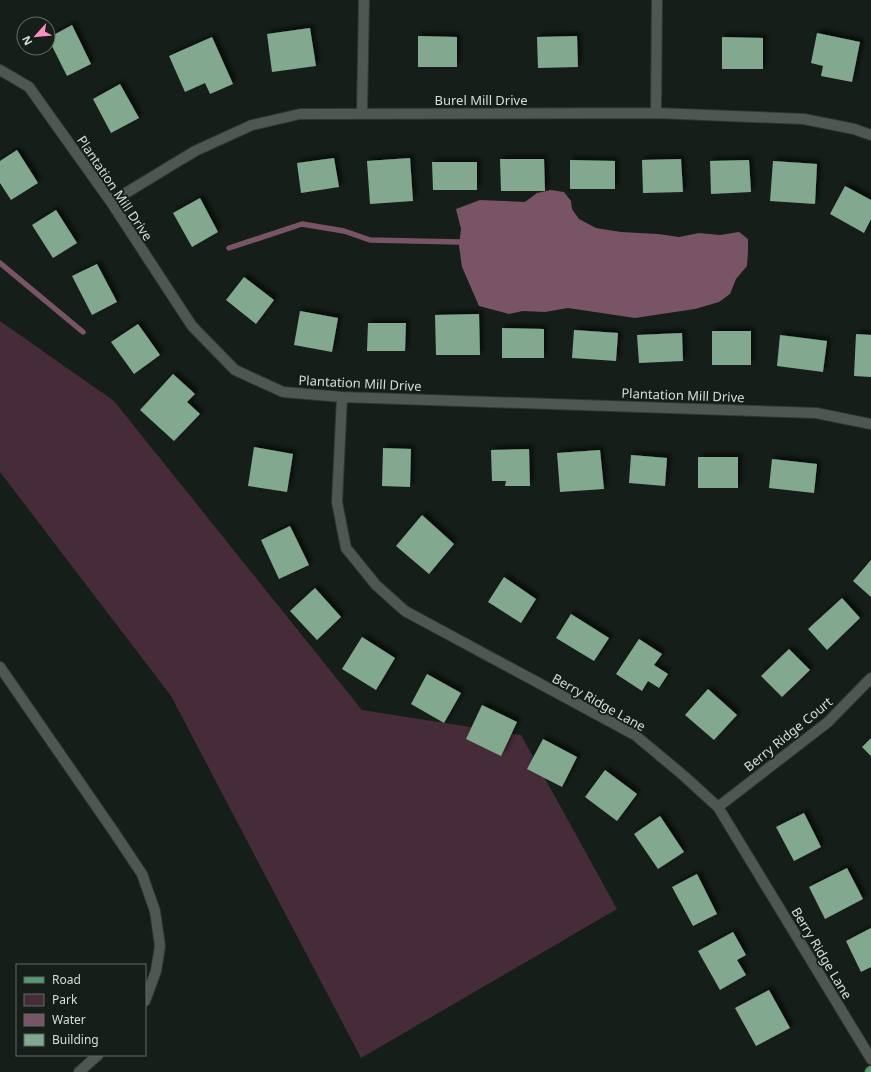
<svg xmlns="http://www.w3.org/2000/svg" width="871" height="1072" viewBox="0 0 871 1072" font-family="'Noto Sans',sans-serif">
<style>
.green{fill:#462b39}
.water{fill:#795366}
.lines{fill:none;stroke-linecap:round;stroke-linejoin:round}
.stream{stroke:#795366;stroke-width:5.5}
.building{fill:#82a990;filter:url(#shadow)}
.minor-casing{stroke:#323733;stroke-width:12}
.major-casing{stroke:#323733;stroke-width:12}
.minor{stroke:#4e5851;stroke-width:10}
.major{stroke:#569a74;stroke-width:10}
.labels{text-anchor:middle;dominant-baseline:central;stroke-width:4;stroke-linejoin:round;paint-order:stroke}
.street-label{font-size:13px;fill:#d8deda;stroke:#151e18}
</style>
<defs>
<filter id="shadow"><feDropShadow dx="3.5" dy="-3.5" stdDeviation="2" flood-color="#0009"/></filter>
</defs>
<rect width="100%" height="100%" fill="#151e18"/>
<path class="green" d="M0,321L114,401L362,710L521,735L617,909L361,1058L171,696L0,472Z"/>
<path class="water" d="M551,190L564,192L571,201L572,209L579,219L596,228L621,232L658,234L679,237L699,233L720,235L739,232L748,239V251L747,266L736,279L730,294L719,302L695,309L635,318L568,308L545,312L523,311L509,314L479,306L462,267L459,246L461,229L456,209L480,200L525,202L537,193Z"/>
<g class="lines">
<path class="stream" d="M229,248L302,224L344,231L370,240L460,242
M0,263L83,332"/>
</g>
<path class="building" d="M72,25L91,64L67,76L48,38Z
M310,28L316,66L272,72L267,34Z
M817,33L860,42L852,82L821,76L823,66L811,63Z
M418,36L457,37V67H418Z
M577,36L578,67L538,68L537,37Z
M212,37L233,84L210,94L205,83L185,92L169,56Z
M722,37L763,38V69H722Z
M120,84L139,118L111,133L93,99Z
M17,150L38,183L11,200L0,183V161Z
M334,158L339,187L301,193L297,163Z
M410,158L413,201L370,204L367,161Z
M500,159H544L545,191H501Z
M681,159L683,192L643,193L642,160Z
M570,160L615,161V189H570Z
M749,160L751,192L711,194L710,161Z
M773,161L817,164L815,204L770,201Z
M432,162H477V190H433Z
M845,186L871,200V219L864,233L830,214Z
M200,198L218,232L192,247L173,213Z
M56,210L77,243L53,258L32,225Z
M97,264L117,302L92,315L72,276Z
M244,277L274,300L256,324L226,300Z
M300,311L338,318L332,352L294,345Z
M479,314L480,355H436L435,315Z
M368,323H406L405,351H367Z
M138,324L160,355L134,374L111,342Z
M502,328L544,329V358H502Z
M574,330L618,333L616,361L572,358Z
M712,331H751V365H712Z
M682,333L683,361L639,363L637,335Z
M856,334L871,335V377L854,376Z
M780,335L827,341L823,372L777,366Z
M173,374L195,394L187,402L200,414L174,441L140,410Z
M254,447L293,454L287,492L248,486Z
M383,448L411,449L410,487L382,486Z
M529,449L530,486H505L506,481H492L491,450Z
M600,450L604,489L560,492L557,453Z
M631,455L667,458L665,486L629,483Z
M698,457H738V488H698Z
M772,459L817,464L814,493L769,488Z
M422,515L454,544L429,574L396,546Z
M290,526L309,565L279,579L261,540Z
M871,560V597L853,581Z
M504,577L536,599L521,623L488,602Z
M315,588L341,617L317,640L290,611Z
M842,598L860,618L827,650L808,629Z
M571,614L609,638L594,661L556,638Z
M362,637L395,658L376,690L342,669Z
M639,639L662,654L654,665L668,674L659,688L648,681L642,691L616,674Z
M789,649L810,670L782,697L761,676Z
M427,674L461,693L444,723L411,704Z
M708,689L737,715L714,740L685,715Z
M482,705L517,722L501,756L466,739Z
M871,738V756L862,747Z
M543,739L577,757L562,787L527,769Z
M605,770L637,794L617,821L585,797Z
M804,813L821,847L794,861L776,827Z
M660,816L684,852L658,869L634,834Z
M847,868L863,899L825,919L809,887Z
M697,874L717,914L693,926L672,887Z
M871,928V967L861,972L846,941Z
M733,932L746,955L737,960L746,975L720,990L698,951Z
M769,990L790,1028L756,1046L735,1008Z"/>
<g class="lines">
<g class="minor-casing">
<path id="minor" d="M0,70L29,87L111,202L192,326L235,370L283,392L342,397L816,413L871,424
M362,113L364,0
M656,113L657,0
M111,202L195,151L252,125L300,114L656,113L804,119L854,129L871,135
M342,397L337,502L346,548L376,585L405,611L635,735L684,776L718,807L871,1059
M0,667L114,832L142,874L155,911L160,946L156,971L145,1001
M718,807L828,722L871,678
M79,1072L98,1055"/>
</g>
<g class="major-casing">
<path id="major" d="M870,1072L871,1071"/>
</g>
<use href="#minor" class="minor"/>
<use href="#major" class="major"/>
</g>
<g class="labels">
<g class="street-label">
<text x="481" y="100">Burel Mill Drive</text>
<text transform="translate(115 188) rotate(56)">Plantation Mill Drive</text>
<text transform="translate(360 383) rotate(3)">Plantation Mill Drive</text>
<text transform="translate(683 395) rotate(2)">Plantation Mill Drive</text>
<text transform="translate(599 702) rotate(29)">Berry Ridge Lane</text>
<text transform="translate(788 734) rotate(-39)">Berry Ridge Court</text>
<text transform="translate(822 953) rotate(59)">Berry Ridge Lane</text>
</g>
</g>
<rect x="16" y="964" width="130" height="92" fill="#151e18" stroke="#636b66"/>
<rect x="24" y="977" width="20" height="6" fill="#569a74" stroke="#636b66"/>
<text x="52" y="984" font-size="12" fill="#d8deda">Road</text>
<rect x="24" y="994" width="20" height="12" fill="#462b39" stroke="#636b66"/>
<text x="52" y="1004" font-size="12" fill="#d8deda">Park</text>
<rect x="24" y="1014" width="20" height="12" fill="#795366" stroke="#636b66"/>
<text x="52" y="1024" font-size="12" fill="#d8deda">Water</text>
<rect x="24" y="1034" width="20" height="12" fill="#82a990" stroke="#636b66"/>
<text x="52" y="1044" font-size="12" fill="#d8deda">Building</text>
<g transform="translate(36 36) rotate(243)"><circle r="19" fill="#151e18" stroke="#636b66"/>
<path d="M0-3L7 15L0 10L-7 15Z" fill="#fa8fc7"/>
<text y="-6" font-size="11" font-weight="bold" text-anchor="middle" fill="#d8deda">N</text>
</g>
</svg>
